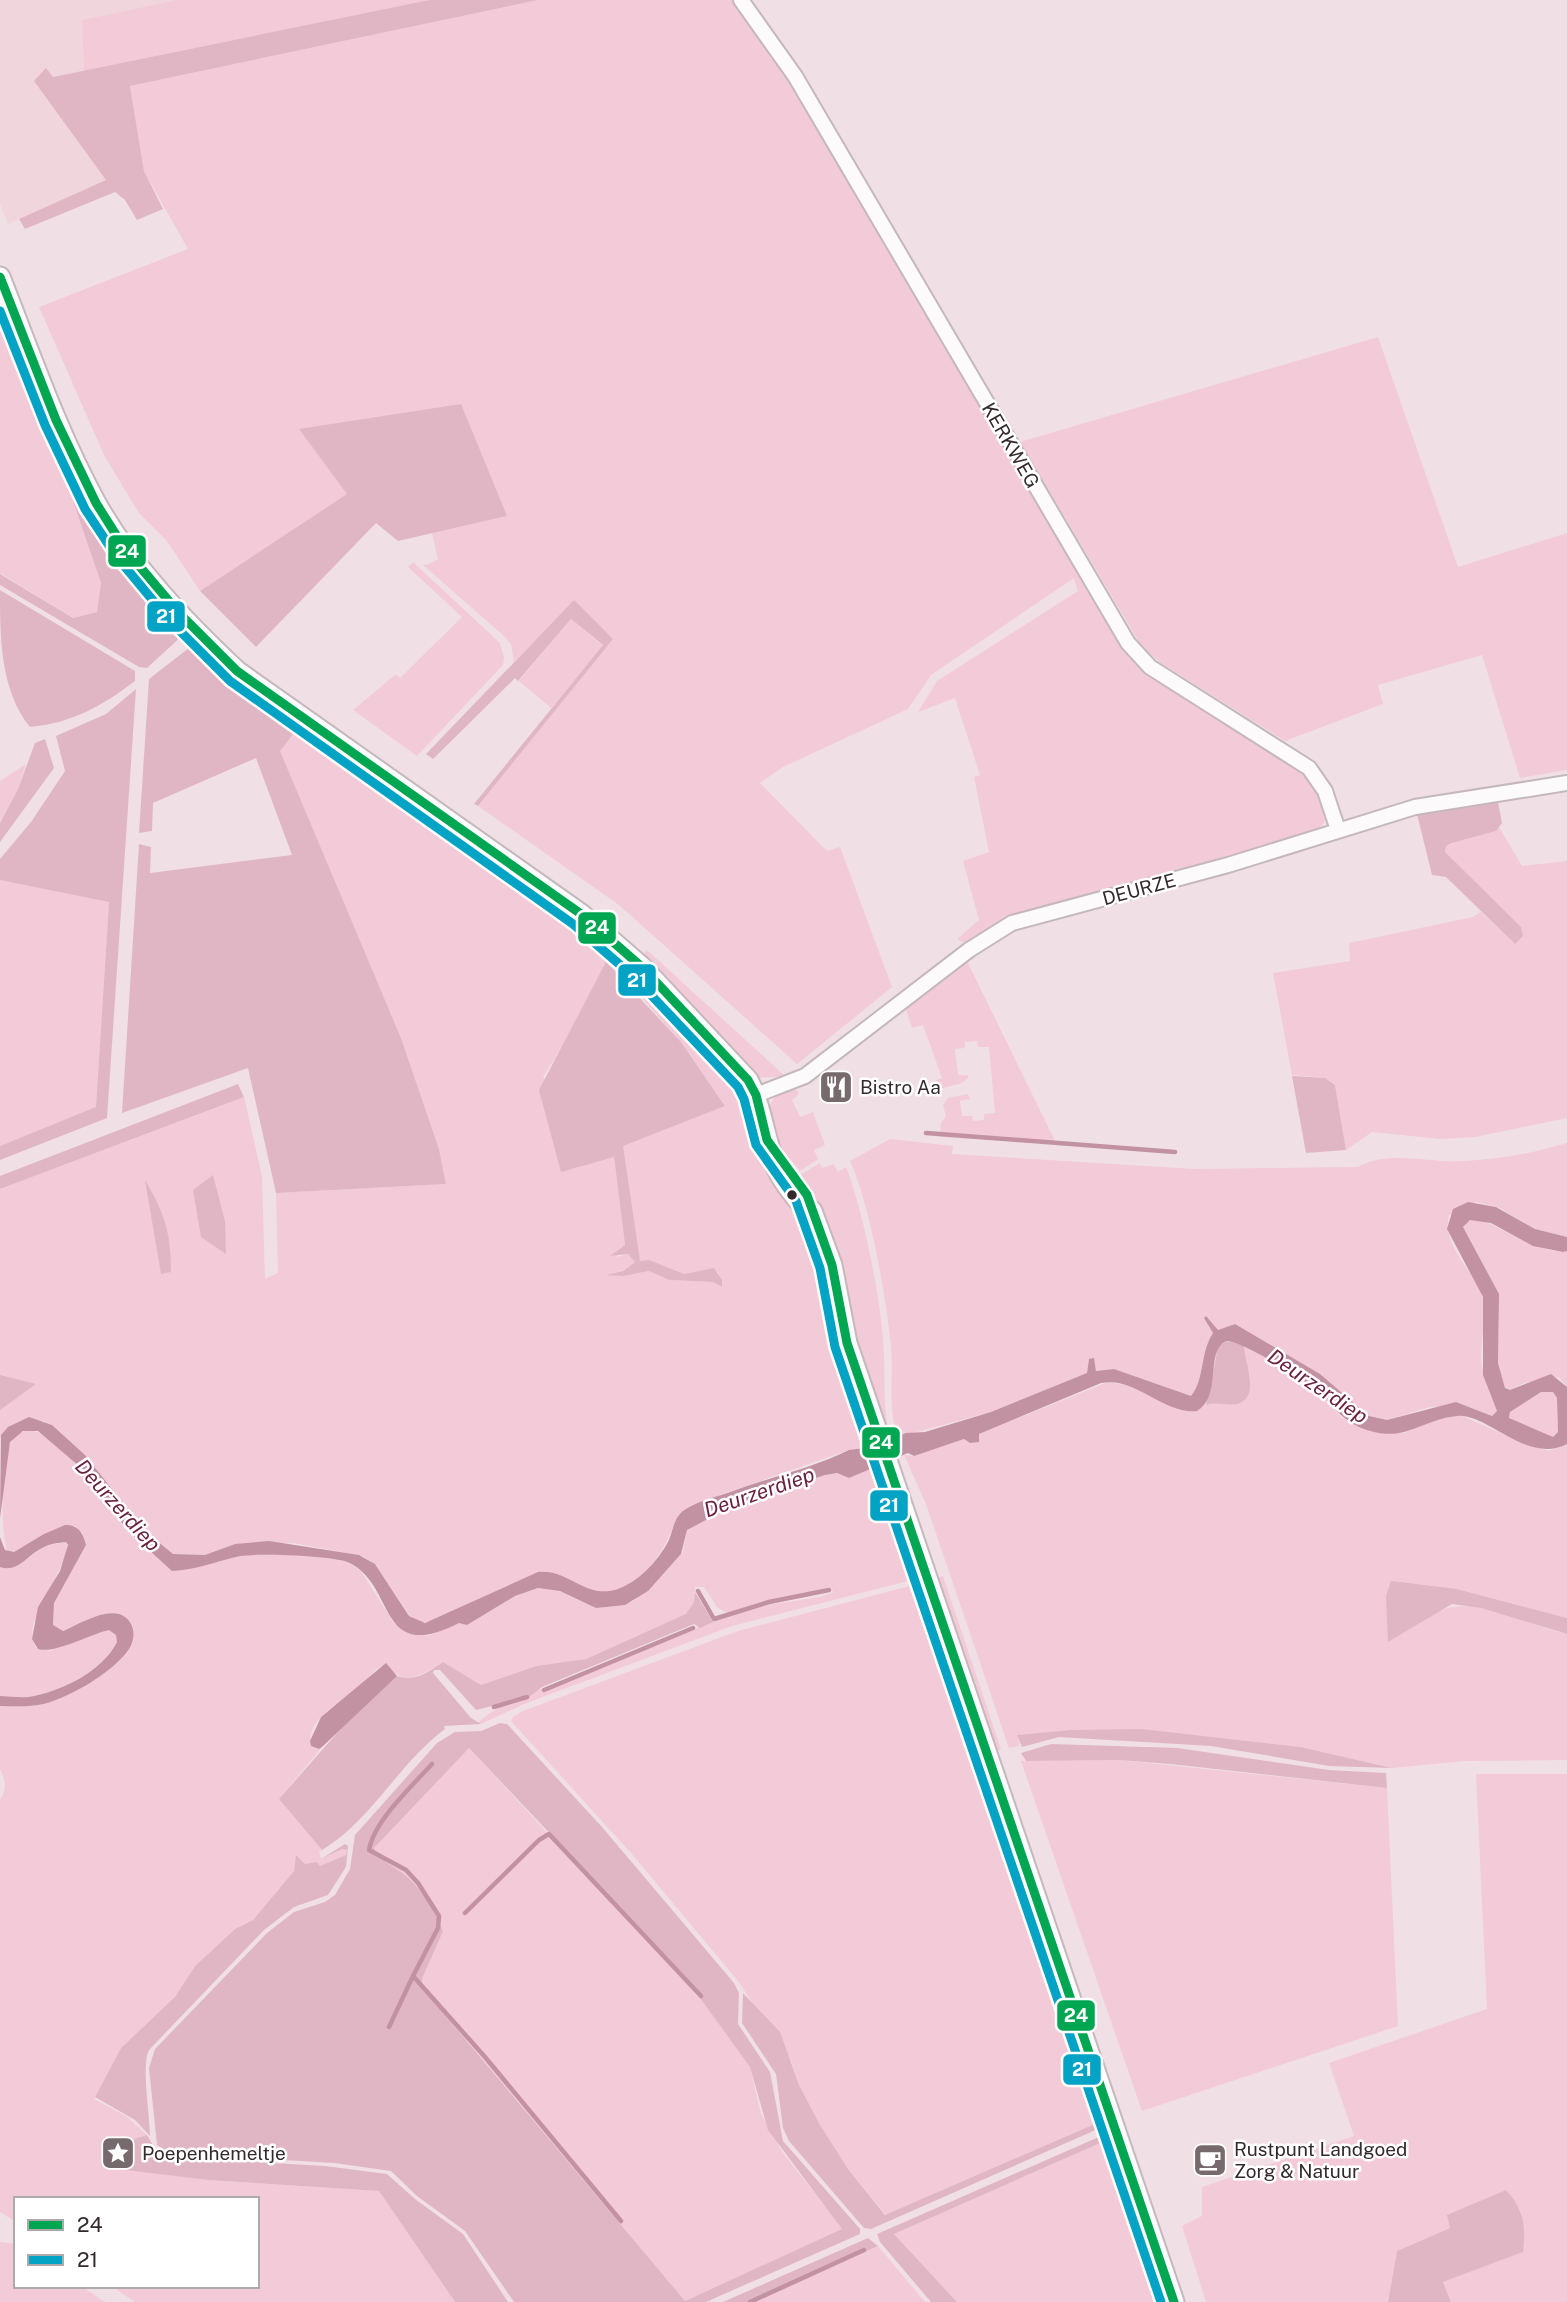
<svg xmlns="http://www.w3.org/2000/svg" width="1567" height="2302" viewBox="0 0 1567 2302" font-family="'Public Sans',sans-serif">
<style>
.built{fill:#f0d5dd}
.green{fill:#f3cad7;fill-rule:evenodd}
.forest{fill:#e1b6c4;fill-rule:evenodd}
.water{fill:#c292a2;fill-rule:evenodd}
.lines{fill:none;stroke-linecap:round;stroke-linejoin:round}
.stream{stroke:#c292a2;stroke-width:4.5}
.street-casing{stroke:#c5b8bc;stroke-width:18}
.secondary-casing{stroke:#c5b8bc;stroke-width:23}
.street{stroke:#fdfafb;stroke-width:14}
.secondary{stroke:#fdfafb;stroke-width:19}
.bus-1-casing{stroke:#fff;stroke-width:14}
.bus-2-casing{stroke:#fff;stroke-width:14}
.bus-1{stroke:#00a651;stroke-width:9}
.bus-2{stroke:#03a3c6;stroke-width:9}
.bus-dot{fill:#342a2d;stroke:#fff;stroke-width:2.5}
.labels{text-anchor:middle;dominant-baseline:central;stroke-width:5;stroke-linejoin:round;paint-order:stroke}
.street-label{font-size:19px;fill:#342a2d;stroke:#fff}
.poi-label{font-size:19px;fill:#342a2d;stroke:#fff;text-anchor:start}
.water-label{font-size:21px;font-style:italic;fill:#6a1f3f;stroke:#fff}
.line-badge{stroke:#fff;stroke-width:2.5}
.badge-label{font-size:19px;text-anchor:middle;font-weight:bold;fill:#fff}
</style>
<rect width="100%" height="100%" fill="#f0e0e5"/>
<path class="built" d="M0,0H176L82,20L84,71L53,77L106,180L8,224L0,204Z"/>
<path class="green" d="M176,0H429L84,71L82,20Z
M538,0H736L788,75L1128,648L1313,778L1327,814L1324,823L1316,831L1023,913L973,942L965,943L957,939L979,920L963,861L989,852L974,777L980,775L955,698L918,712L937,681L1078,591L1074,578L931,675L908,709L783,767L760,783L827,851L840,847L892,987L797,1064L619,905L478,806L613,639L574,601L514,662L511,644L505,637L422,564L427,565L438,559L432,533L504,517L300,429L348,494L200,591L167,541L139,513L105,457L39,307L188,249L144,171L130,86Z
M0,302L40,404L89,545L101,584L97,612L73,618L0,573Z
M1378,337L1458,567L1567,533V770L1520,778L1482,655L1378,685L1383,704L1285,741L1161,663L1142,647L1020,442Z
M413,562L500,643L504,658L503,665L417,756L353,710L396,674L400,678L462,617L408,567Z
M571,619L603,646L551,708L519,681Z
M300,725L416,816L422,808L533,886L624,959L742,1085L756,1133L754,1140L821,1250L850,1383L872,1447L849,1450L720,1495L675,1521C665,1554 631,1603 590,1590C572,1585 558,1569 539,1572L442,1618L422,1623L410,1616L375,1564L363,1556L293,1543L235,1544L206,1555L173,1554L155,1542L85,1455L52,1425L43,1421H21L0,1439V1189L244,1097L262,1176L265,1279L278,1273L276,1193L446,1184L439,1149L401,1038L279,750ZM635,990L681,1042L725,1106L622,1146L636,1247L640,1262C657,1259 668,1274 684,1274C696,1274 705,1269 718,1272L720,1286L713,1282L669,1280L649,1271L623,1276L610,1274L622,1271L635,1262L628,1254L617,1257L616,1251L625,1245L614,1157L543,1077L568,1037Z
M26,764L18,789L0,822V781Z
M1499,827L1522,866L1567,861V1118L1475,1137L1440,1139L1372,1132L1346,1150L1335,1085L1325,1078L1292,1075L1273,973L1350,961L1349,943L1473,917L1481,912L1515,944L1445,852L1446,846L1452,843L1496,831Z
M0,880L109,901L96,1108L0,1146Z
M647,950L785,1076L757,1078L641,956Z
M966,959L1056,1143L940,1137L941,1123L946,1116L943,1105L948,1098L968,1094L970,1099L960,1101L962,1116H972L973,1121L984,1120V1114L995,1113L989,1047H978L977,1041L965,1042V1048L955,1049L958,1075H968V1078L962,1083L939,1089L932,1082L942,1078L923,1025L912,1028L906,1009Z
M795,1088L799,1094L792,1100L800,1117L813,1112L825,1145L814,1150L818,1159L800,1171L777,1143L767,1111L775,1096Z
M890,1139L953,1146L952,1154L1195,1169L1358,1167C1388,1149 1432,1164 1465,1161C1501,1159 1533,1153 1567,1143V1237L1535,1229L1498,1207L1476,1202L1449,1215C1441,1244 1471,1268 1481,1293C1487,1308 1481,1342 1481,1359C1482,1378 1491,1393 1497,1411L1492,1416L1467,1406L1430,1407L1387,1420L1368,1416L1320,1374L1235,1324L1218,1330L1206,1316L1204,1318L1213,1333C1200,1352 1205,1379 1191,1396L1114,1369L1096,1371L1094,1359H1089L1087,1373L991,1412L898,1437C887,1407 894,1377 891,1346C886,1297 870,1204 850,1161Z
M820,1163L822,1168L834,1164L838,1172L846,1167C864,1212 883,1308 884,1357C885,1383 883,1406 889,1432L885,1433L854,1343L823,1217L800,1175Z
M1477,1219C1507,1228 1534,1254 1567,1251V1387L1559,1377L1524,1383L1510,1390L1505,1388L1498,1363L1499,1294L1463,1227L1470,1220Z
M1244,1345L1305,1381L1342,1418L1379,1433H1404L1439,1418L1460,1415L1521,1442L1549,1451L1567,1444V1618L1457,1589L1436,1612C1477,1593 1526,1626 1567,1634V1760L1464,1761L1392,1768L1301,1747L1203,1736L1070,1730L1018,1735L1019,1746L1009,1748L926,1504L904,1455L914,1456L964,1439L970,1443L979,1441V1434L1108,1382L1130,1386L1187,1411L1213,1402L1226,1404L1250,1377L1244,1361Z
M1541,1392H1553L1557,1398L1558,1432L1553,1438L1509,1418L1510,1412Z
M30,1430C73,1439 102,1500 127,1531C140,1546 160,1556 172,1571L243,1555H291L344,1560L361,1571L393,1622L407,1632L428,1636L461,1622L467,1625L515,1596L538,1588L560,1591L596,1608L632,1602L653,1585L683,1552L687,1530L696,1523L755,1498L825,1475L837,1473L849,1478L880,1463L920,1578L732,1626L524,1704L481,1724L478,1723C491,1709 523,1697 541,1689L544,1692L711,1622L767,1605L820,1597L833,1592L831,1588L727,1613L717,1607L704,1587H695L694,1602L687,1614L586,1659L536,1666L481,1685L443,1662C422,1675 403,1688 387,1664C373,1668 368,1680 358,1689C340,1703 305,1719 311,1746L319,1749L323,1746L279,1799L322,1850L319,1852L321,1859L342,1849L347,1850L346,1855L320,1866L317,1862L305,1864L297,1856L294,1871L253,1920L235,1929L195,1966L175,1998L121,2048L94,2099L126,2116L147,2135L134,2139L106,2136L101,2162L104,2166L208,2180L379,2191L455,2302H135L111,2286H257V2199H16V2222L0,2212V1800C7,1789 6,1781 0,1769V1706L39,1705L80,1689L127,1653L133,1628L124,1616L104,1614L63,1631L53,1625L54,1603L86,1545L83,1533L75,1526L56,1529L14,1552H8C0,1538 0,1457 12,1440C16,1434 23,1431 30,1430Z
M66,1542L68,1551L33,1624L32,1638L36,1648L50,1651L77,1639L109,1630L116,1634L117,1642C102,1671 60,1692 28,1697C19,1699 9,1696 0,1696V1567L17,1566L45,1546Z
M943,1576L1001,1749L996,1751L935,1579Z
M921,1583C934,1627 941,1668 964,1709L1102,2122L1098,2129L1095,2125L886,2215L848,2169L819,2123L799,2085L791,2061L738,1981L631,1853L511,1721L513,1717L523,1711L738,1631Z
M468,1747L700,1998L750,2067L761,2114L783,2153L843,2229L685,2301L423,1989L422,1979L443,1930L439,1920L378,1856L374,1848Z
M1119,1760L1387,1788L1398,2026L1142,2111L1021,1761Z
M1476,1774H1567V2302H1451L1443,2282L1523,2252L1448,2215L1450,2228L1397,2251L1388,2302H1206L1182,2226L1202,2216V2187L1354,2136L1329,2063L1487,2009Z
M1101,2136L1110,2140L1166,2302H957L894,2234L1102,2141Z
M107,2138L132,2141L130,2152L133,2153L127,2167L104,2163Z
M0,2242L16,2244V2286H81L105,2302H0Z
M878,2246L925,2302H753Z"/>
<path class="forest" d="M429,0H538L130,86L144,171L163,209L137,220L125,200L115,192L25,229L19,219L106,180L34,81L46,68L53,77Z
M40,404C58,445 75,486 98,525C121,565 153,600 184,634L147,668L139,667L0,585V574L73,618L97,612L101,583Z
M461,404L507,516L398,541L376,523L256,647L200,591L347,494L299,429Z
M0,590L135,671V681C102,706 72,723 30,727C0,690 0,637 0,590Z
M574,600L613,639L478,806L474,804L603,645L571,619L518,681L515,678L433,759L426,754Z
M194,644L229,676L300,725L280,751L401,1038L439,1149L446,1184L276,1193L248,1068L122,1113L139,844L151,847L150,873L292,855L256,758L153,803L152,831L139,833L149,679Z
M136,689L107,1118L0,1160V1146L96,1107L109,902L0,880V859L31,822L65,771L56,736L106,714Z
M45,739L54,768L0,842V823L18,789L35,743Z
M1498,802L1502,823L1496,831L1452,843L1446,846L1445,852L1521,927L1523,936L1515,944L1446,877L1432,875L1417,814Z
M606,962L681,1042L725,1106L623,1146L640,1261L649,1260L684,1274L714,1268L722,1280V1287L713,1282L669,1280L649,1271L623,1276L606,1275L623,1271L635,1262L628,1254L610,1256L625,1245L614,1157L561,1172L539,1090Z
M1292,1076L1325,1078L1335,1085L1346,1150L1306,1153Z
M238,1084L244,1097L0,1189V1176Z
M213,1175L225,1221L226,1254L201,1237L193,1190Z
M145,1180C165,1214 171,1233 171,1272L161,1274Z
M1226,1341L1244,1345C1244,1362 1260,1394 1240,1403C1229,1407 1217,1401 1206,1405L1218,1347Z
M0,1375L36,1384L0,1410Z
M1391,1581L1457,1589L1567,1618V1634L1481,1608L1452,1604L1388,1642L1386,1596Z
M695,1592L713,1622L700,1628L694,1624L542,1687L529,1697L476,1710L440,1670H434L433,1673L471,1718L481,1724L444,1726L445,1729C398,1764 372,1820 322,1850L279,1799L351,1717L397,1676C416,1682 428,1672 443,1662L481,1685L536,1666L586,1659L686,1614L694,1602Z
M500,1723L507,1724L602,1827L734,1983L739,1993L738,2024L770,2072L783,2141L860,2229V2234L706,2302H514L465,2231L417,2196L391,2171L334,2163L168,2153L157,2145L149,2068L155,2049L267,1933L294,1912L325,1902L335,1895L350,1869L355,1835L437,1743L455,1732L481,1731ZM469,1748L698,1990L700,1998L750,2067L768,2130L842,2229L685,2301L423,1989L422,1979L443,1931C436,1911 422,1890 406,1876C395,1866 381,1863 374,1848Z
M1141,1729L1301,1747L1392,1768L1329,1766L1211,1746L1059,1737L1022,1747L1017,1735L1070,1730Z
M1051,1744L1177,1748L1329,1770L1386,1773L1387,1788L1170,1764L1119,1760L1026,1761L1021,1753Z
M345,1844L348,1846L346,1867L328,1895L294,1907L264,1930L149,2050C141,2065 150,2115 150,2136L135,2120L95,2097L121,2048L175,1997L195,1966L235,1929L253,1920L294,1871L296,1855L305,1864L317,1862L320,1866L346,1855L347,1850L342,1849L321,1859Z
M743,1993L780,2032L799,2085L819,2123L848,2169L885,2215L1095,2124L1098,2129L871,2229L864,2228L789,2141L783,2128L776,2074L742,2023Z
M147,2135L157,2152L167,2157L325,2166L387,2174L415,2199L463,2234L508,2302H455L379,2191L208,2180L126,2170L131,2167L134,2139Z
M1101,2136L1100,2143L894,2234L957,2302H931L880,2242L877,2234Z
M1506,2190C1524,2210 1526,2226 1523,2252L1443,2282L1451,2302H1388L1397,2251L1450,2228L1447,2215Z
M868,2238L878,2246L753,2302H723Z"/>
<path class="water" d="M1468,1202L1496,1207L1535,1229L1567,1237V1251L1563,1252L1533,1246L1491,1223L1470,1220L1463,1227L1499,1294L1498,1363L1505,1388L1510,1390L1551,1374L1567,1387V1444C1527,1465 1488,1413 1457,1416C1418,1420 1404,1446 1359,1427C1340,1418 1330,1403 1315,1389C1302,1378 1240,1340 1226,1341C1204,1353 1223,1395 1197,1411C1162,1414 1136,1376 1101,1383L979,1434V1442L970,1443L964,1439L914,1456L908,1453L849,1478L837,1473L825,1475L736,1504L687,1530L681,1554L648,1591L625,1605L596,1608L560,1591L538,1588L515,1596L467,1625L459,1623C375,1666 397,1582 347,1562C332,1556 257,1553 240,1556C218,1561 195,1570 172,1571L127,1530L86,1472L38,1431H23L10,1442L0,1518L1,1435L8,1427L29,1417L52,1425L85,1455L146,1532L173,1554L205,1555L235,1544L269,1541L359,1555L375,1564L409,1616L425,1623L538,1572C566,1568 585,1598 615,1590C638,1583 658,1561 669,1540C673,1530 674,1518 683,1511C697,1501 717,1497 733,1491C771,1477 813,1468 849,1450L872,1447L906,1433L925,1432L991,1412L1087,1373L1089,1359L1094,1358L1096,1371L1114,1369L1191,1396C1205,1379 1200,1352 1213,1333L1204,1318L1206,1316L1218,1330L1235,1324L1320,1374L1369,1416L1387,1420L1456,1402L1492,1416L1497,1411L1483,1375V1297L1447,1229L1453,1209ZM1541,1392H1553L1557,1398L1558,1432L1553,1437L1509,1418L1510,1412Z
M65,1525C79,1525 83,1533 86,1545L54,1603L53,1625L63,1631C80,1624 118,1599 131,1624C135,1632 134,1641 129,1649C114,1672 65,1701 38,1705C26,1707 12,1706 0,1706V1696C9,1696 19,1698 28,1697C60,1692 102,1672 117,1642L116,1635L109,1630C88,1635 55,1654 38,1649L32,1639L38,1607L60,1571L68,1545L66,1542C59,1543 51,1543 44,1547C28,1554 19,1573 0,1567V1537L5,1550L14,1552L44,1534Z
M386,1663L397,1676L323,1746L319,1749L311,1746L310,1741L321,1717Z"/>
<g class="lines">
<path class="stream" d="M926,1133L1175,1152
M698,1591L714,1619L769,1602L829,1590
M544,1690L693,1628
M494,1707L527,1697
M432,1764C412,1786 374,1821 369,1850L406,1870L418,1883L439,1916L438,1928L413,1976L485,2057L621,2221
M465,1913L539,1840L549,1834L701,1996
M389,2027L413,1976
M750,2302L864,2250"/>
<g class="street-casing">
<path id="street" d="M741,0L795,76L1128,643L1150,667L1309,768L1325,791L1338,830
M756,1095L805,1076L969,950L1012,923L1228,865L1415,807L1567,783"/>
</g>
<g class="secondary-casing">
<path id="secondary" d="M0,277C30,353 57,432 96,503C131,566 185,622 237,671L581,914L643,968L748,1080C762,1106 764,1137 775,1164C783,1185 802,1204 816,1222
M812,1211L832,1265L847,1343L1174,2302"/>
</g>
<use href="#street" class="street"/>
<use href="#secondary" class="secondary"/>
<g class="bus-1-casing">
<path id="bus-1" d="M0,277L56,420L96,503L125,549L179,613L237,671L581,914L643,968L748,1080L756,1095L767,1140L807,1195L832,1265L847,1343L1174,2302"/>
</g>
<g class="bus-2-casing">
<path id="bus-2" d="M0,311L45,425L85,509L116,556L170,621L230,681L573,924L634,977L738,1087L744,1099L756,1145L796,1201L820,1268L835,1347L1161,2302"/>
</g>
<use href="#bus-1" class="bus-1"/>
<use href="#bus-2" class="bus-2"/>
</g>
<defs>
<g id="restaurant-square" transform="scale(1.75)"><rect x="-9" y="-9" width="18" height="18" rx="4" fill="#766a6d" stroke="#fff"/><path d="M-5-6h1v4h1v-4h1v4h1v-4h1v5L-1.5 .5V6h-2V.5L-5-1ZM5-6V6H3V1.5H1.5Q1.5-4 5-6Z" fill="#fff"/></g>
<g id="sight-square" transform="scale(1.75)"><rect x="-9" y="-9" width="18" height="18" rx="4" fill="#766a6d" stroke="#fff"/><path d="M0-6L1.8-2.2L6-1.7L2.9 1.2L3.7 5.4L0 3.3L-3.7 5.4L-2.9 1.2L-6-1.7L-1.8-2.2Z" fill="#fff"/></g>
<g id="cafe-square" transform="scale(1.75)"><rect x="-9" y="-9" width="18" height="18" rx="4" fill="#766a6d" stroke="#fff"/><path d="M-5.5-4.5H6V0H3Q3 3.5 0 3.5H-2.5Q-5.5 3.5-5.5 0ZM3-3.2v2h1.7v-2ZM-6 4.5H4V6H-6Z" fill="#fff"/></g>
</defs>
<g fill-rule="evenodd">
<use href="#restaurant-square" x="836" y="1087"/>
<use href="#sight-square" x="118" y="2153"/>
<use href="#cafe-square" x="1210" y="2160"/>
</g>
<circle class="bus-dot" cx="792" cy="1195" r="6"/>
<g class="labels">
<g class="street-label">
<text transform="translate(1011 445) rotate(60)">KERKWEG</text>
<text transform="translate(1139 889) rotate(-15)">DEURZE</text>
</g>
<g class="poi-label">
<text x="860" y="1087">Bistro Aa</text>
<text x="1234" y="2149">Rustpunt Landgoed<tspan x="1234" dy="22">Zorg &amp; Natuur</tspan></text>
<text x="142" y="2153">Poepenhemeltje</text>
</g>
<g class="water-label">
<text transform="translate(1318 1386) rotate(34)">Deurzerdiep</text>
<text transform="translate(759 1492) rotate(-19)">Deurzerdiep</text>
<text transform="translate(118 1505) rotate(48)">Deurzerdiep</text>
</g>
</g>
<g class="line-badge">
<rect x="107" y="534" width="40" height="34" rx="7" fill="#00a651"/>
<rect x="146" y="600" width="40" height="33" rx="7" fill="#03a3c6"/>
<rect x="577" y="911" width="40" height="34" rx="7" fill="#00a651"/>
<rect x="617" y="963" width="40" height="34" rx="7" fill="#03a3c6"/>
<rect x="861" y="1426" width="40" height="33" rx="7" fill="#00a651"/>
<rect x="869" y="1489" width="40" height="33" rx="7" fill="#03a3c6"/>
<rect x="1056" y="1999" width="40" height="33" rx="7" fill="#00a651"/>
<rect x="1062" y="2053" width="40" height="33" rx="7" fill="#03a3c6"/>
</g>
<g class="badge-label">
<text x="127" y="558">24</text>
<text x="166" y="623">21</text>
<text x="597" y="934">24</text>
<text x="637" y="987">21</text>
<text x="881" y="1449">24</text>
<text x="889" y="1512">21</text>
<text x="1076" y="2022">24</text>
<text x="1082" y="2076">21</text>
</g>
<rect x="14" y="2197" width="245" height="91" fill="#ffffff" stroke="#aeaaab" stroke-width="2"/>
<rect x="28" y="2220" width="35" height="10" fill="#00a651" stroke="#aeaaab" stroke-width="2"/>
<text x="77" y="2232" font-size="21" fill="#342a2d">24</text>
<rect x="28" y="2255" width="35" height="10" fill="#03a3c6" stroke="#aeaaab" stroke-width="2"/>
<text x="77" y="2267" font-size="21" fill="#342a2d">21</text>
</svg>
